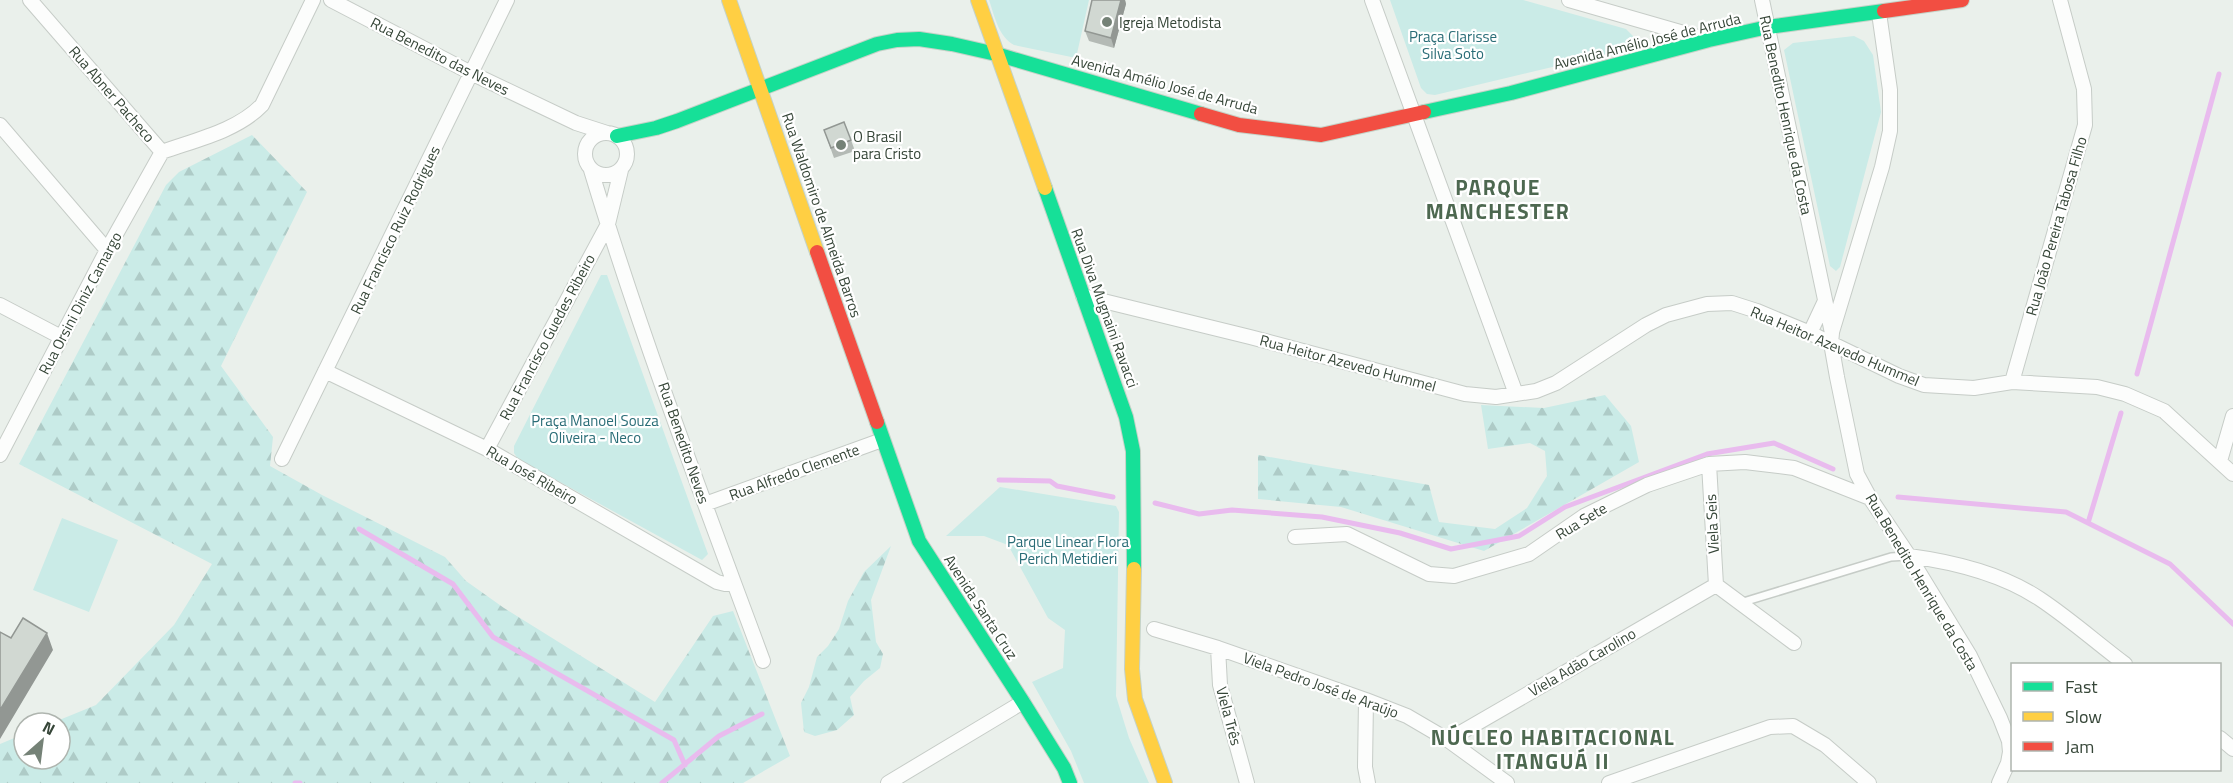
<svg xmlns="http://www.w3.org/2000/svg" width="2233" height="783" viewBox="0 0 2233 783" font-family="'Titillium Web',sans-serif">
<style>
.forest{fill:url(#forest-firs)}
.park{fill:#caebe7}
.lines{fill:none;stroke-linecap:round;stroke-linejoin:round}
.stream{stroke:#e9bbee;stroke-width:5}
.lane-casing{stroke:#c6ccc7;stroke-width:10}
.street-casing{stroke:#c6ccc7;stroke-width:16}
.fast-casing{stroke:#c4d2c7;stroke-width:16}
.slow-casing{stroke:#c4d2c7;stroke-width:16}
.jam-casing{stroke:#c4d2c7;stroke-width:16}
.lane{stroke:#fcfdfc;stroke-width:7}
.street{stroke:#fcfdfc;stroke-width:14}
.fast{stroke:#16e098;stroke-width:14}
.slow{stroke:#ffcf43;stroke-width:14}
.jam{stroke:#f24e42;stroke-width:14}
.wall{fill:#b4bab5}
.shaded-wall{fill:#929793}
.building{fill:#d1d8d2;stroke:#929793;stroke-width:1.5}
.poi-dot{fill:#758277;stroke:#fff;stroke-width:2}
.labels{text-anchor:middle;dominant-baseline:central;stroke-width:4.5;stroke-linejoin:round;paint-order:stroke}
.poi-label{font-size:15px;fill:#364638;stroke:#fff;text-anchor:start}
.park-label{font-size:15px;fill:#2a6d77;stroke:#fff}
.street-label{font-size:15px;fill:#364638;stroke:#fff}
.district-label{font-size:21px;font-weight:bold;letter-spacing:1.5px;fill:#4d6850;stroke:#fff}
</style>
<defs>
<pattern id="forest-firs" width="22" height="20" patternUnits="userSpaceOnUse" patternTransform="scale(1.5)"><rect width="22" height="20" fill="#caebe7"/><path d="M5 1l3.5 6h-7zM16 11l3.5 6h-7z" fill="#aecbc7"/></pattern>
</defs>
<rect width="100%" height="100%" fill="#eaf0eb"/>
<path class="forest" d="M252,135L307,192L221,366L273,437L270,466L322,495L445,557L466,581L504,608L655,702L713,616L733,611L790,756L743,783H0V744L24,734V759H60V723H52L96,705L174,625L212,564L19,464L166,185L179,172Z
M1605,395L1631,426L1639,462L1484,551L1341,507L1258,499V455L1429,485L1439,522L1495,529L1527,508L1547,476L1545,451L1530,443L1488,449L1481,405L1544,408Z
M891,546L871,600L876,642L883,654L880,668L864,681L850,697L854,715L837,730L815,736L804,732L801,703L809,687L817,657L828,646L839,629L848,601L864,572Z"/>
<path class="park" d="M989,0H1089L1076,58L1014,45C998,36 995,17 989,0Z
M1390,0H1523L1626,29L1633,36L1632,44L1628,49L1435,95L1427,94L1421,88Z
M1854,36L1864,41L1873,55L1881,112L1840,267L1836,271L1830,266L1784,50L1793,43Z
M601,275H607L708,554L702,560L518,459L514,453V446Z
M1000,487L1116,506L1119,512L1116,696L1129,738L1149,783H1084L1071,751L1032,682L1063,668L1065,630L1048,618L1008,545L984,536H946Z
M62,518L118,540L89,612L33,590Z"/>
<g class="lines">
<path class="stream" d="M2137,374L2219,74
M999,480L1050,481L1057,486L1113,497
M1898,497L2066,512L2170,564L2233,624
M1155,503L1199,514L1232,510L1322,517L1400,533L1451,549L1519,536L1565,507L1707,454L1774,443L1833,469
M2088,523L2121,413
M359,529L453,584L493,637L674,740L685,765
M295,783H300
M662,783L719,736L762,714"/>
<g class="lane-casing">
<path id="lane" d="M1740,603L1891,557L1908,556"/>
</g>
<g class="street-casing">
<path id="street" d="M30,0L162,152C195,140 237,131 262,105L313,0
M331,0L471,73L576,123L607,133
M1372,0L1516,394
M1569,0L1708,40
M1762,0L1832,333L1831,343L1837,377L1857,474L1870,498L1909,556L1970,656L2000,718L2009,741L2010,752L2008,763L1999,783
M0,125L107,250
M585 154a21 21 0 1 1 42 0a21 21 0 1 1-42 0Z
M591,170C641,336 703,499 763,661
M1083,296L1250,337L1465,394L1496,397L1536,391L1556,383L1646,325L1666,315L1707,304L1732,303L1757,311L1810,333L1899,376L1924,385L1974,388L2012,382L2097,387L2125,394L2164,411L2233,474
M0,305L61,337
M1832,332L1882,167L1890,131V90L1879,13
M1810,333L1825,301
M325,371L487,449L717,582L725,584H734
M2012,382L2085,125L2084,89L2060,0
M487,449L608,224L621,170
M0,455L107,250L162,152
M282,459L507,0
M2220,461L2233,416
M1709,464L1716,585
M705,504L882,440
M1295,537L1347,534L1429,574L1454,576L1529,554L1584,516L1647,485L1709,464L1745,462L1794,468L1870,498
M1909,556C1954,562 2001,573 2040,599C2070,619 2097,643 2125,664
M1716,585L1794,643
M1154,629L1218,648L1366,700L1407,716L1448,740L1507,783
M1218,648L1220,685L1247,783
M1366,700L1365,767L1368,783
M2220,738L2233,749
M1448,740L1716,585
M888,783L1023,702
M1609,783L1770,727L1793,726L1825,745L1869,783"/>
</g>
<g class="fast-casing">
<path id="fast" d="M1424,112L1511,93L1709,40L1768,27L1884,11
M617,136L656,128L677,121L877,44L897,40L919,39L952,44L996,54L1201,114
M1045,188L1126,417L1133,451L1134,569
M877,422L919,541L1023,702L1064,768L1070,783"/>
</g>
<g class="slow-casing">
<path id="slow" d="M729,0L817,252
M978,0L1045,188
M1134,569L1132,669L1135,699L1165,783"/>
</g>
<g class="jam-casing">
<path id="jam" d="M1884,11L1962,0
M1201,114L1239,125L1321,135L1424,112
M817,252L877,422"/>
</g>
<use href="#lane" class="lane"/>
<use href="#street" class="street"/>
<use href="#fast" class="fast"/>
<use href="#slow" class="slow"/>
<use href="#jam" class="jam"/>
</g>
<path class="wall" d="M1092,0H1125L1126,4L1114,48L1089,41L1085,31Z
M824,130L851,140L855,151L834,158Z"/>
<path class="shaded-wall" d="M1121,0H1125L1126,4L1114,48L1111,38Z
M47,633L53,650L0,739V710Z"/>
<path class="building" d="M1092,0H1121L1111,38L1085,31Z
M844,122L851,140L831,148L824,130Z
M23,618L47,633L0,710V632L11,638Z"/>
<g class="poi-dot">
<circle cx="1107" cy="22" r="6"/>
<circle cx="841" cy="145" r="6"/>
</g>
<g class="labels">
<g class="poi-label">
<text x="1119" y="22">Igreja Metodista</text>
<text x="853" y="136">O Brasil<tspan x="853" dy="17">para Cristo</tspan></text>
</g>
<g class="park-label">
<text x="1453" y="36">Praça Clarisse<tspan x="1453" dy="17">Silva Soto</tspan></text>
<text x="595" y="420">Praça Manoel Souza<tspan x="595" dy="17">Oliveira - Neco</tspan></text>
<text x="1068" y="541">Parque Linear Flora<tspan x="1068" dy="17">Perich Metidieri</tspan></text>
</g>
<g class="street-label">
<text transform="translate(1647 41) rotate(-14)">Avenida Amélio José de Arruda</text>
<text transform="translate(440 56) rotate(27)">Rua Benedito das Neves</text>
<text transform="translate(1165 84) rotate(15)">Avenida Amélio José de Arruda</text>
<text transform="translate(112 94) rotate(49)">Rua Abner Pacheco</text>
<text transform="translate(1786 115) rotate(78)">Rua Benedito Henrique da Costa</text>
<text transform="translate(822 215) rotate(71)">Rua Waldomiro de Almeida Barros</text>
<text transform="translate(2056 226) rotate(-74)">Rua João Pereira Tabosa Filho</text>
<text transform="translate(395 230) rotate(-64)">Rua Francisco Ruiz Rodrigues</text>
<text transform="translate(80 303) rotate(-62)">Rua Orsini Diniz Camargo</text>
<text transform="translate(1105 308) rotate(70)">Rua Diva Mugnaini Ravacci</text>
<text transform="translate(547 337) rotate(-62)">Rua Francisco Guedes Ribeiro</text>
<text transform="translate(1835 346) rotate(23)">Rua Heitor Azevedo Hummel</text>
<text transform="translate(1348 363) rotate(15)">Rua Heitor Azevedo Hummel</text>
<text transform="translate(684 443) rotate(71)">Rua Benedito Neves</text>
<text transform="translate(794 472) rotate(-20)">Rua Alfredo Clemente</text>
<text transform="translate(532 475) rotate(30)">Rua José Ribeiro</text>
<text transform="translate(1581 521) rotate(-31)">Rua Sete</text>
<text transform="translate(1712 524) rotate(-93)">Viela Seis</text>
<text transform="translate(1922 582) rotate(59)">Rua Benedito Henrique da Costa</text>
<text transform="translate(981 607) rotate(57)">Avenida Santa Cruz</text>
<text transform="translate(1582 662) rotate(-30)">Viela Adão Carolino</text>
<text transform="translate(1321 685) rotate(20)">Viela Pedro José de Araújo</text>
<text transform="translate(1229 716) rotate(75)">Viela Três</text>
</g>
<g class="district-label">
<text x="1498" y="187">PARQUE<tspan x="1498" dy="24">MANCHESTER</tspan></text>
<text x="1553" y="737">NÚCLEO HABITACIONAL<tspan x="1553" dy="24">ITANGUÁ II</tspan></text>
</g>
</g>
<rect x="2011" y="663" width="210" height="108" fill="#ffffff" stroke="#afb5af" stroke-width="1.5"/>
<rect x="2023" y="682" width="30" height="9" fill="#16e098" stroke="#afb5af" stroke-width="1.5"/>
<text x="2065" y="693" font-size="18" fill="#364638">Fast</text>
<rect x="2023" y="712" width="30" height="9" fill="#ffcf43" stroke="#afb5af" stroke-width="1.5"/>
<text x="2065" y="723" font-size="18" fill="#364638">Slow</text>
<rect x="2023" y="742" width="30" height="9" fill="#f24e42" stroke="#afb5af" stroke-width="1.5"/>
<text x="2065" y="753" font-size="18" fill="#364638">Jam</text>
<g transform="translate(42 741) rotate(28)"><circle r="28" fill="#ffffff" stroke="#afb5af" stroke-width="1.5"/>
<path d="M0-4.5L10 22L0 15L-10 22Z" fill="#758277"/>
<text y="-9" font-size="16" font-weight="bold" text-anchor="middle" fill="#364638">N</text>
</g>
</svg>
